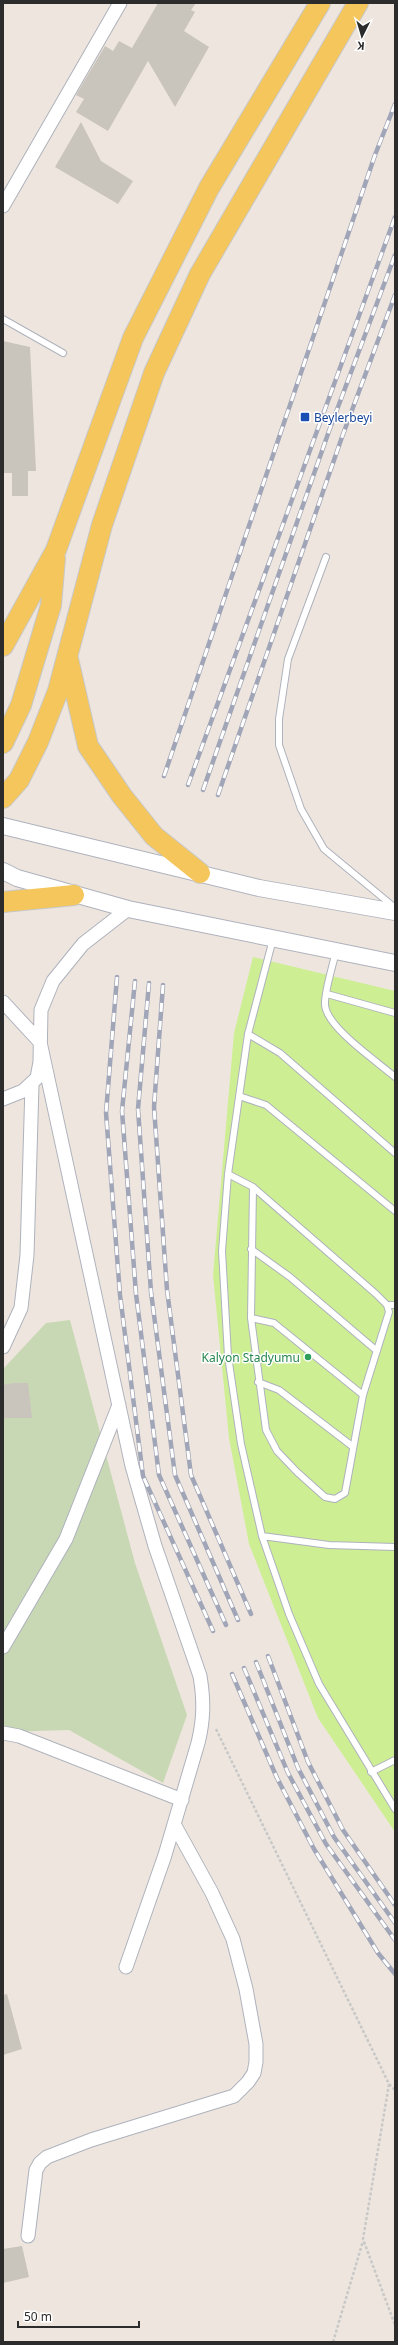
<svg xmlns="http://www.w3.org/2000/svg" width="398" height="2345" viewBox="0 0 398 2345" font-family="'Noto Sans',sans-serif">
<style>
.cemetery{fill:#c9d8b4}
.pitch{fill:#ceee94}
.building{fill:#c9c4bc}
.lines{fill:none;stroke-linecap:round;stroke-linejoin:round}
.service-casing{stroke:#aeb2bc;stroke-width:8}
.minor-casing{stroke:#aeb2bc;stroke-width:15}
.tertiary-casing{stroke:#aeb2bc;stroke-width:18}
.primary-casing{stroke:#c8c8c8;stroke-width:22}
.path{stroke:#c8c8c8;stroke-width:2.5;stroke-dasharray:3 2;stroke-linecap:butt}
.service{stroke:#fff;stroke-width:6}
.minor{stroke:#fff;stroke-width:13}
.tertiary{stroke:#fff;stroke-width:16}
.primary{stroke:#f5c65b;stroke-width:20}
.rail-casing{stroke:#a0a5b7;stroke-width:4.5}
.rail{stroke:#fff;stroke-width:3;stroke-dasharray:9;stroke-linecap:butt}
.transit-dot{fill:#1a4fb4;stroke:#fff;stroke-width:1.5}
.leisure-dot{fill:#2e9e5b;stroke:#fff;stroke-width:1.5}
.labels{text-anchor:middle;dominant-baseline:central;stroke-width:3;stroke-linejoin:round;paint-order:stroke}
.transit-label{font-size:12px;fill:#164399;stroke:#fff;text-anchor:start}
.leisure-label{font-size:12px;fill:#27864d;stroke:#fff;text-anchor:end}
</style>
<rect width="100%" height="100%" fill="#eee6de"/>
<path class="cemetery" d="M70,1320L135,1563L187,1715L163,1783L69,1730L3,1732V1369L46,1323Z"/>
<path class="pitch" d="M253,957L395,991V1832L318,1718L249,1544L229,1438L213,1275L234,1033Z"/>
<path class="building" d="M158,3H196L191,10L195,12L184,31L209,47L175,107L148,61L108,131L76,112L84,99L76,95L105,46L113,51L119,41L132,48Z
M81,122L101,161L133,181L118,204L55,167Z
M3,341L30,347L36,471H28V496H12V473H3Z
M13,1383H28L32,1418H3V1385Z
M7,1994L22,2049L3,2055V1995Z
M22,2246L29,2277L3,2283V2249Z"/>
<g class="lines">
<g class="service-casing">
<path id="service" d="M3,319L63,353
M326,557L288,659L279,719V745L301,809L324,849L394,907
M273,939L248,1034L228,1174L222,1251L228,1356L241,1444L262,1536L289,1614L319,1684L395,1809
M336,951C333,965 324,993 325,1005C327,1028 378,1062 395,1077
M327,994L395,1013
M248,1034L280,1053L395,1153
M239,1096L266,1105L395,1211
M228,1174L253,1187L376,1294L387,1305L389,1312L363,1395L345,1493L335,1499L325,1497L297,1472L277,1451L266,1430L251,1318L253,1187
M251,1249L290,1277L377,1351
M387,1305H395
M251,1318L274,1323L363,1395
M258,1382L279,1390L352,1446
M262,1536L329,1545L395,1547
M371,1772L395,1760"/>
</g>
<g class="minor-casing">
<path id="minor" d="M3,206L120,3
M3,1002L40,1042L132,1466L155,1546L200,1676C204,1700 204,1719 198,1743L165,1855L126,1967
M3,1099L23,1091L37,1078L40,1062L41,1010L53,981L83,944L128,909
M3,1347L21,1308L27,1255L32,1085
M3,1647L66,1539L119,1405
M3,1733L19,1736L182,1800
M28,2236L36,2170L40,2163L47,2157L91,2140L234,2096L248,2082L254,2073L256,2062V2044L246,1989L233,1939L212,1893L174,1824"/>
</g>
<g class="tertiary-casing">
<path id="tertiary" d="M3,826L259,888L395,912
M3,871L17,878L128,909L395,963"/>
</g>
<g class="primary-casing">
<path id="primary" d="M3,646L56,550L133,338L209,188L320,3
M68,659L88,746L122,796L154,836L200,873
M3,743L21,705L51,605L55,558
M3,798L19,780L38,742L58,691L102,525L154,373L200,274L358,3
M3,902L74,895"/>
</g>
<path class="path" d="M216,1729L389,2084L395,2090
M389,2084L363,2239L395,2325
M333,2342L363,2241"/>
<use href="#service" class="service"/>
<use href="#minor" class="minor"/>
<use href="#tertiary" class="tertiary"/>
<use href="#primary" class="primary"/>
<g class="rail-casing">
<path id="rail" d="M164,776L375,155L395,104
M188,785L395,217
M203,790L329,431L395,255
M218,795L342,437L395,295
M117,977L106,1113L120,1295L143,1476L213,1631
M135,981L122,1111L136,1294L159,1475L226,1625
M149,983L138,1109L151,1292L175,1475L238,1620
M163,985L154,1107L167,1290L191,1475L251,1614
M268,1656L308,1762L343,1830L395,1905
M256,1662L298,1768L334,1837L395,1923
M244,1668L288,1773L326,1844L395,1940
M232,1674L277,1778L314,1849L378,1953L395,1974"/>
</g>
<use href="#rail" class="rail"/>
</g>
<rect class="transit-dot" x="300" y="412" width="10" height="10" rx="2"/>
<circle class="leisure-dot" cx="308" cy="1357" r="4"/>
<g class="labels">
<g class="transit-label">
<text x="314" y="417">Beylerbeyi</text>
</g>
<g class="leisure-label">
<text x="300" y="1357">Kalyon Stadyumu</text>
</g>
</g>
<rect width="398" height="2345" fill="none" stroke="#2c2c2c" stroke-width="8"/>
<g transform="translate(362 36) rotate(185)" stroke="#ffffff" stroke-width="3" paint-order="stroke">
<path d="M0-3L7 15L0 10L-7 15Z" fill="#2c2c2c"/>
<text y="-6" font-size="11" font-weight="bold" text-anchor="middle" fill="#2c2c2c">K</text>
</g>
<path d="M18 2321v6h121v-6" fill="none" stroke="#2c2c2c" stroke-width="2"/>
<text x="24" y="2321" font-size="12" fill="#2c2c2c" stroke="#ffffff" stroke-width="3" paint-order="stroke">50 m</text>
</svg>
